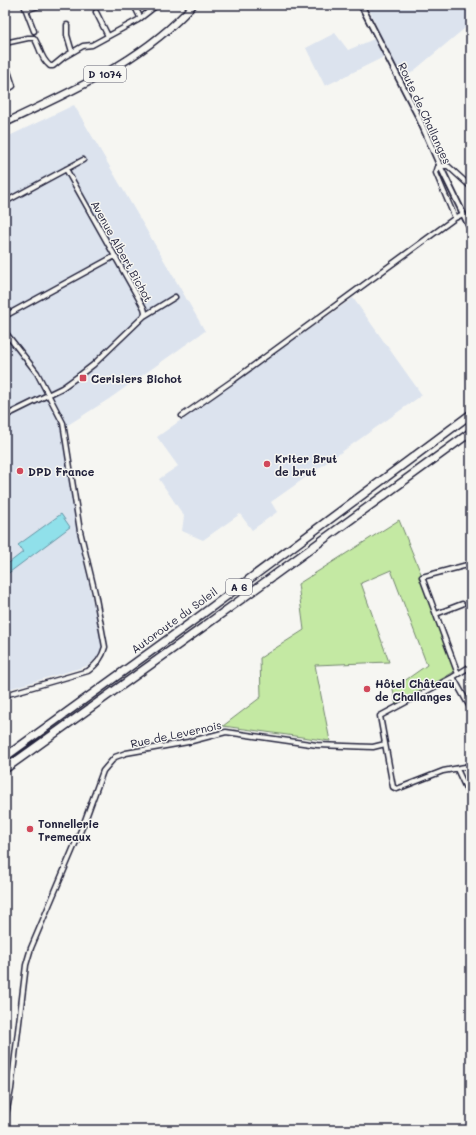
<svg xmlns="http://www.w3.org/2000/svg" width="476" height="1135" viewBox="0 0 476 1135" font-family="Mali,sans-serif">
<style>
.built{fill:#dce3ee}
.green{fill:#c4e9a3;stroke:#73866f}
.water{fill:#90e0ea;stroke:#6494a4}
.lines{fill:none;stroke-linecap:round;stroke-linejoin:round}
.minor-casing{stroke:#22223b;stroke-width:7}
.tertiary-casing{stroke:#22223b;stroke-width:8}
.primary-casing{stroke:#22223b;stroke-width:9}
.motorway-casing{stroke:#22223b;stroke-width:10}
.minor{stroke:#f6f6f2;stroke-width:4}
.tertiary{stroke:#f6f6f2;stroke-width:4.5}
.primary{stroke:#f6f6f2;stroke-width:6}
.motorway{stroke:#f6f6f2;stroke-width:7}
.poi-dot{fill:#d1495b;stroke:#f6f6f2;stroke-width:1.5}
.labels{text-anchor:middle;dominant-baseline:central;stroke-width:3;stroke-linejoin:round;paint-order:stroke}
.shield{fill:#f6f6f2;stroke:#626272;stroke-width:1}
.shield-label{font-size:10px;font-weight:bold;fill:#22223b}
.street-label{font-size:11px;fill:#22223b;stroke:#f6f6f2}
.poi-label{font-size:11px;font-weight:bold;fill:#22223b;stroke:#f6f6f2;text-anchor:start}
</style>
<rect width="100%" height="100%" fill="#f6f6f2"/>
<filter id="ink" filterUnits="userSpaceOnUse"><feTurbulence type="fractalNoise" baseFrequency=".025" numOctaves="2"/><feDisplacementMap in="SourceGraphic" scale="8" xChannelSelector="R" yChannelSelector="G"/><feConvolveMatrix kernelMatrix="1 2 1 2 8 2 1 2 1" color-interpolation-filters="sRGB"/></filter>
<g filter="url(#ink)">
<path class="built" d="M367,5H471V23L404,79L398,71L390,54L325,86L306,48L335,33L348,50L381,36Z
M74,105L205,331L109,399L63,428L68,472L83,557L102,644L100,654L93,662L87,666L5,690V138Z
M353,298L422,395L271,502L277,512L252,530L240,514L203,540L182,531L184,516L159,479L178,466L157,437Z"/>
<path class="green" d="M399,520L422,576L457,670L396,706L393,689L427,665L391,570L361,583L389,662L315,665L330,741L223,726L261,697L260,658L304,630L298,584Z"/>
<path class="water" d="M61,514L70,527L6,575L5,566L23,552L18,545Z"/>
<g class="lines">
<g class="minor-casing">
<path id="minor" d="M24,5L34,31
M134,5L140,17
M26,10L41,5
M96,12L108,36
M67,25V35L72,52
M5,43L28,38H34C37,42 37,44 39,48C41,54 45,62 50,66H53L64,57L83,46L92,45L138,20L157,5
M5,62L13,86L5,91
M5,202L83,160
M455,218L436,173L438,167L440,166H448L471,187
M5,316L115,256
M144,316L175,297
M5,332L37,373L63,423L80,531L95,593L105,647C102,658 97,664 88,671L5,695
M5,416L62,388L80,375L93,365L144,316L145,312L144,308L66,169
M182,416L235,379L455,218L463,214
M436,614L462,604
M471,666L453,677L380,716L393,787L397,789L443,771L465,767L471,764
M458,674L422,577L471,564
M453,677L471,709
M457,769L471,799
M5,1120L11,1089L26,965L31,948L84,823L103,771L115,757L126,753L188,742L226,732L317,745L373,747L385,744"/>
</g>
<g class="tertiary-casing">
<path id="tertiary" d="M361,5L418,116L440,166L471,230"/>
</g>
<g class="primary-casing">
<path id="primary" d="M5,123C73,90 142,62 193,5"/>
</g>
<g class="motorway-casing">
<path id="motorway" d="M5,757L193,621L471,414
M5,769L199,630L471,432"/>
</g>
<use href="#minor" class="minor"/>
<use href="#tertiary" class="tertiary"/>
<use href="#primary" class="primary"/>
<use href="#motorway" class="motorway"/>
</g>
</g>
<g class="poi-dot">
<rect x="79" y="374" width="8" height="8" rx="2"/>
<circle cx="267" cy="464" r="4"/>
<circle cx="20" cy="471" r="4"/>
<circle cx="367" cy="689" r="4"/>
<circle cx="30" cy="829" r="4"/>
</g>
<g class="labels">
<g class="shield">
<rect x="84" y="66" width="42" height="16" rx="3"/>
<rect x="226" y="579" width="26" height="16" rx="3"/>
</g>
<g class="shield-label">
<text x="105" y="74">D 1074</text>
<text x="239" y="587">A 6</text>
</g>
<g class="street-label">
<text transform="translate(425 113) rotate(65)">Route de Challanges</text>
<text transform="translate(122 251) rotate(61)">Avenue Albert Bichot</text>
<text transform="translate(174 620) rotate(-36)">Autoroute du Soleil</text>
<text transform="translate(176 734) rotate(-12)">Rue de Levernois</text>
</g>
<g class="poi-label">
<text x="91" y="378">Cerisiers Bichot</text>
<text x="275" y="458">Kriter Brut<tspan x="275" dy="13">de brut</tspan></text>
<text x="28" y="471">DPD France</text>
<text x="375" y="683">Hôtel Château<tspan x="375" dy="13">de Challanges</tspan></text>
<text x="38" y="823">Tonnellerie<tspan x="38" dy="13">Tremeaux</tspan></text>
</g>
</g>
<rect width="476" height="1135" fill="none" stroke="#f6f6f2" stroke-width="20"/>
<rect x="10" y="10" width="456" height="1115" fill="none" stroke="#22223b" stroke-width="1.5" filter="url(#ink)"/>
</svg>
